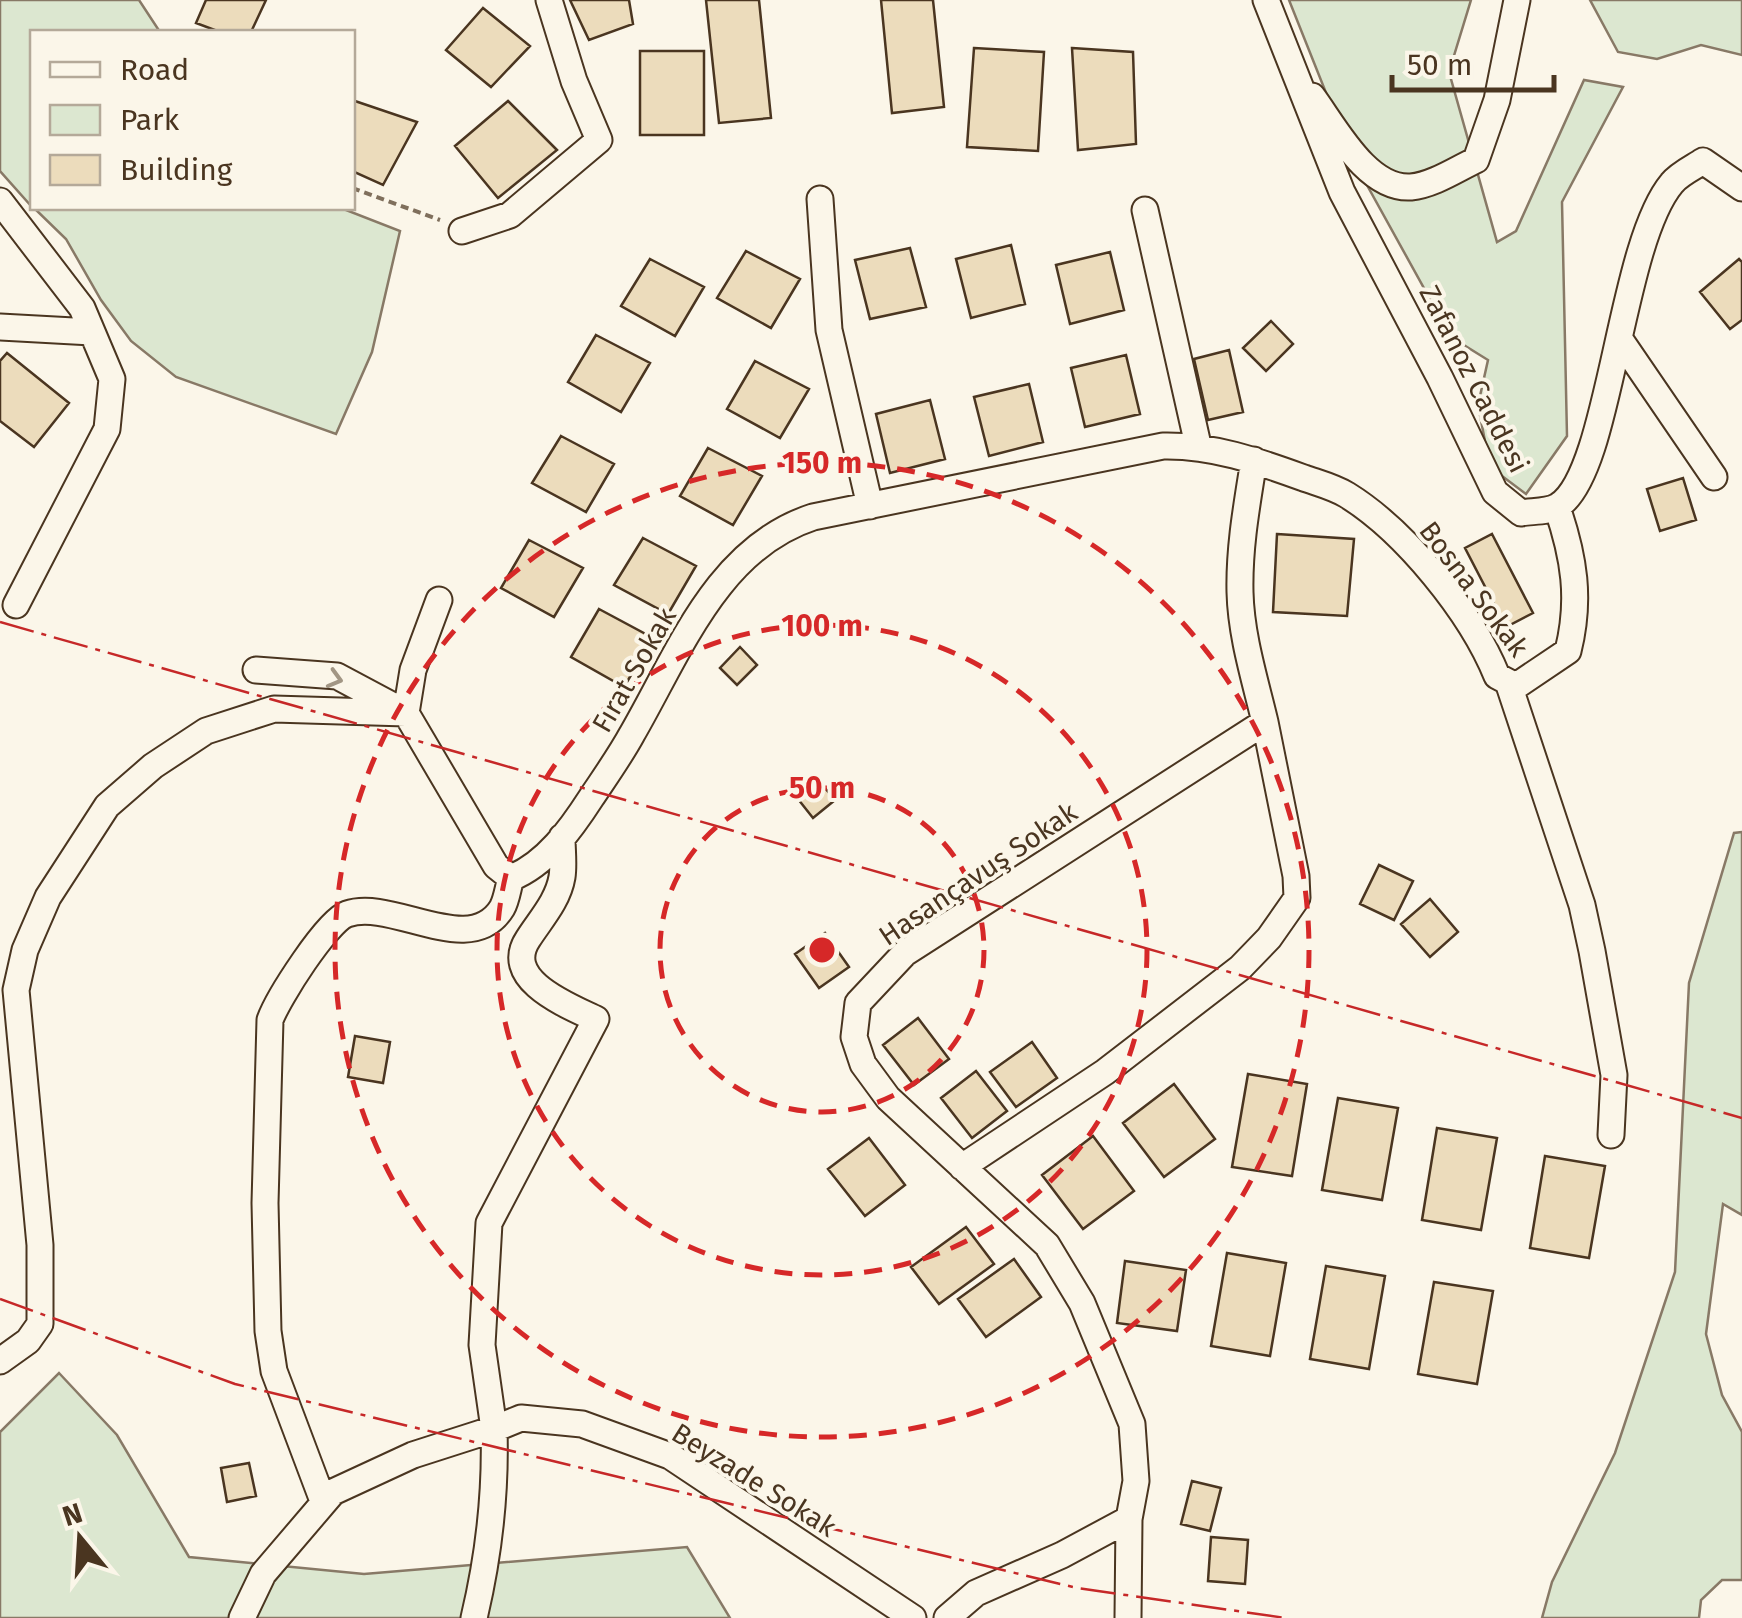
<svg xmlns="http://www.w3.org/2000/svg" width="1742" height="1618" viewBox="0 0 1742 1618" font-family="'Fira Sans',sans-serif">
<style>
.green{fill:#dce7d0;stroke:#887966;stroke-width:2.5}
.building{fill:#ecdcbc;stroke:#4a3520;stroke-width:2.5}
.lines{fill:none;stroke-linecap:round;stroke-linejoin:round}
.minor-casing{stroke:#4a3520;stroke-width:29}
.path{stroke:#7f6f5c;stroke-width:4;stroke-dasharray:8 5;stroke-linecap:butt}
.minor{stroke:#fbf6e9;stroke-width:25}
.power{stroke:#c62828;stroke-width:2.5;stroke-dasharray:35 8 5 8;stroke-linecap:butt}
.oneway{stroke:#a29684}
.ring{fill:none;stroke:#d62828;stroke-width:5;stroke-dasharray:18 12}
.labels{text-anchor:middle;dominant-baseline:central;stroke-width:8;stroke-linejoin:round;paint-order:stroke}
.street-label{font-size:28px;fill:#4a3520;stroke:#fbf6e9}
.centre{fill:#d62828;stroke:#fbf6e9;stroke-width:5}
.ring-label{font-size:30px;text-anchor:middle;font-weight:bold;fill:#d62828;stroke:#fbf6e9;stroke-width:8;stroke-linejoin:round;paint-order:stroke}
</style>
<rect width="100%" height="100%" fill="#fbf6e9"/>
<path class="green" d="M0,0H139L160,32H32V207L0,171Z
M1289,0H1471L1449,72L1497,242L1516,231L1584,80L1623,87L1562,202L1567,436L1526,494L1490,467L1478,405L1488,360L1451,337L1352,158Z
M1590,0H1742V55L1701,45L1657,59L1618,52Z
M34,208H341L400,231L372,352L336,434L176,377L131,341L101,300L66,239Z
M1742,832V1215L1723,1204L1706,1334L1722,1395L1742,1432V1580H1722L1701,1600L1699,1618H1542L1552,1582L1615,1453L1675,1272L1689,983L1734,833Z
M59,1373L117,1435L189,1557L364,1574L687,1547L730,1618H0V1432Z"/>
<path class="building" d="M206,0H266L251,32H220L196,23Z
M570,0H629L633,24L589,40Z
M706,0H759L771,118L719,123Z
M881,0H933L944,107L892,113Z
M483,8L530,46L491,87L446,50Z
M974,48L1044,52L1038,151L967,147Z
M1072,48L1133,52L1136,144L1078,150Z
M640,51H704V135H640Z
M352,100L417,122L383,185L352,171Z
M508,101L557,150L498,198L455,146Z
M1011,245L1025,304L971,318L956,259Z
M910,248L926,307L870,319L855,260Z
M746,251L800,279L771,328L717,298Z
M1110,252L1124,310L1070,324L1056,265Z
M650,259L704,287L675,336L621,306Z
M1739,259L1742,262V320L1730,329L1700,292Z
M1271,321L1293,344L1266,371L1243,348Z
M596,335L650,363L621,412L568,382Z
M1229,350L1243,412L1208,420L1194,359Z
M7,353L69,403L34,447L0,421V361Z
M1126,355L1140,414L1085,427L1071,368Z
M755,361L809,389L780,438L727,409Z
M1029,384L1043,442L989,456L974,397Z
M930,400L945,459L890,473L876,414Z
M561,436L614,464L586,512L532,483Z
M708,448L762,476L733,525L680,496Z
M1683,478L1696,520L1660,531L1647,489Z
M1277,534L1354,539L1347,616L1273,612Z
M1492,534L1533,613L1506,627L1465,548Z
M643,538L696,566L668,614L614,585Z
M529,540L583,568L554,617L501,588Z
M599,609L653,638L624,687L571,657Z
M740,647L757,665L737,685L720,668Z
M820,782L835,800L813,818L798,799Z
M1379,865L1413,881L1394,920L1360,904Z
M1430,899L1458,932L1430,957L1401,924Z
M825,933L849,967L819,988L795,954Z
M918,1018L949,1059L914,1085L883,1045Z
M355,1036L390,1042L383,1083L348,1077Z
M1032,1042L1057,1078L1016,1107L990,1072Z
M976,1071L1007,1111L972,1138L941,1098Z
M1248,1074L1307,1084L1292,1176L1232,1167Z
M1174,1084L1215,1139L1164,1177L1123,1123Z
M1338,1098L1398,1108L1382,1200L1322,1190Z
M1437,1128L1497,1138L1481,1230L1422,1220Z
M1093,1136L1134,1191L1083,1229L1042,1175Z
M869,1138L905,1185L865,1216L828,1169Z
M1545,1156L1605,1166L1589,1258L1530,1248Z
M966,1227L994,1264L939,1304L911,1267Z
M1227,1253L1286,1263L1270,1356L1211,1346Z
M1014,1259L1041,1297L986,1337L958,1299Z
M1125,1261L1186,1270L1177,1331L1117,1323Z
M1326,1266L1385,1276L1369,1369L1310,1359Z
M1434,1282L1493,1291L1477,1384L1418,1374Z
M249,1463L256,1496L227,1502L221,1468Z
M1192,1481L1221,1488L1210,1531L1181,1524Z
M1211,1537L1248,1540L1245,1584L1208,1581Z"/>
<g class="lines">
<g class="minor-casing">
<path id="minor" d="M1266,0L1342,192L1440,378L1495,492L1521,513C1531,511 1549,512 1558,506C1611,474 1619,246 1672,183C1679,174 1694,167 1703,161L1742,188
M1312,96C1335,127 1367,190 1411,187C1433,185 1457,169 1476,160L1497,100L1517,0
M820,199L829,330L870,506
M0,201L82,308L112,379L107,429L16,605
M1145,210L1198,445
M462,231L510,215L599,140L574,81L549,0
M0,327L92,332
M1619,338L1714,477
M256,670L337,676L397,708
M1508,682L1582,905L1592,951L1614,1075L1611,1135
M406,713L496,866L511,878C546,864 571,829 591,798C605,777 620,756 632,734C679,653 717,548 813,517L1163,446C1213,445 1257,461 1304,478C1318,483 1334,487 1347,495C1405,531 1471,612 1497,676L1516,686L1568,651C1581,599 1574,557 1557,507
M406,713L413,670L439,600
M962,1167L1105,1072L1240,968L1269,938L1297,898L1296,876L1265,722
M0,1361L28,1341L40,1324V1245L16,990L25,950L48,897L107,806L153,766L206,731L274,709L406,713
M323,1501L274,1371L268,1331L265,1203L270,1020C278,998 327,921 347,914C393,898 470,960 502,908C507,899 508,887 511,878
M242,1618L263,1574L333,1492L413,1455L494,1429L482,1345L489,1223L596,1019C569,1006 501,980 528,939C540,920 558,901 562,877C564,865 562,850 562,837
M474,1618C489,1555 496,1494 494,1429L521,1418L582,1424L670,1456L913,1618
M947,1618L976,1593L1062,1555L1129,1519
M1128,1618L1129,1519L1136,1481L1132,1424L1082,1303L1047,1245L888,1098L863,1064L854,1037L858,1003L905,953L1265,722C1255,680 1241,636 1240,592C1239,547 1247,504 1254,460"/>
</g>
<path class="path" d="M352,188L440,220"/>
<use href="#minor" class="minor"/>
<path class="power" d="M0,622L1742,1118
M0,1299L235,1384L1077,1588L1286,1618"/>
</g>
<defs><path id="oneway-chevron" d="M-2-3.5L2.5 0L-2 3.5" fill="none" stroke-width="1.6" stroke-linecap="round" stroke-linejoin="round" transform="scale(2.5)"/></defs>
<use class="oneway" href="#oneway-chevron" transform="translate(335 679) rotate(16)"/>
<g class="ring">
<circle cx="822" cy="950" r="162"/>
<circle cx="822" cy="950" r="325"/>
<circle cx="822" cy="950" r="487"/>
</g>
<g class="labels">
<g class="street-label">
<text transform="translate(1474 379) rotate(63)">Zafanoz Caddesi</text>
<text transform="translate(1474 589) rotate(53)">Bosna Sokak</text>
<text transform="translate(634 670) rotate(-60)">Fırat Sokak</text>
<text transform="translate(978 874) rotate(-34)">Hasançavuş Sokak</text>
<text transform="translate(754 1480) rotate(32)">Beyzade Sokak</text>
</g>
</g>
<circle cx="822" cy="950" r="15" class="centre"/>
<g class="ring-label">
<text x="822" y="473">150 m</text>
<text x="822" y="636">100 m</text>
<text x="822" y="798">50 m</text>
</g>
<rect x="30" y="30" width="325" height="180" fill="#fbf6e9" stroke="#b4a999" stroke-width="2.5"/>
<rect x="50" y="62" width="50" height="15" fill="#fbf6e9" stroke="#b4a999" stroke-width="2.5"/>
<text x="120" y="80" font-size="30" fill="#4a3520">Road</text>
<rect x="50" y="105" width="50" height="30" fill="#dce7d0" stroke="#b4a999" stroke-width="2.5"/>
<text x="120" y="130" font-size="30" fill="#4a3520">Park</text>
<rect x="50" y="155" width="50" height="30" fill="#ecdcbc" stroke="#b4a999" stroke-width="2.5"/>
<text x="120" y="180" font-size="30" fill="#4a3520">Building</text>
<g transform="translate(80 1538) rotate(342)" stroke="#fbf6e9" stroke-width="8" paint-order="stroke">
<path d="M0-8L18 38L0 25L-18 38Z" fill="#4a3520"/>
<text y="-15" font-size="28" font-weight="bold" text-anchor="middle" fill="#4a3520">N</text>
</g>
<path d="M1392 75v15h162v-15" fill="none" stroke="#4a3520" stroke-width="5"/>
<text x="1407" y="75" font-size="30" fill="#4a3520" stroke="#fbf6e9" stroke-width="8" paint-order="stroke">50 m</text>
</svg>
